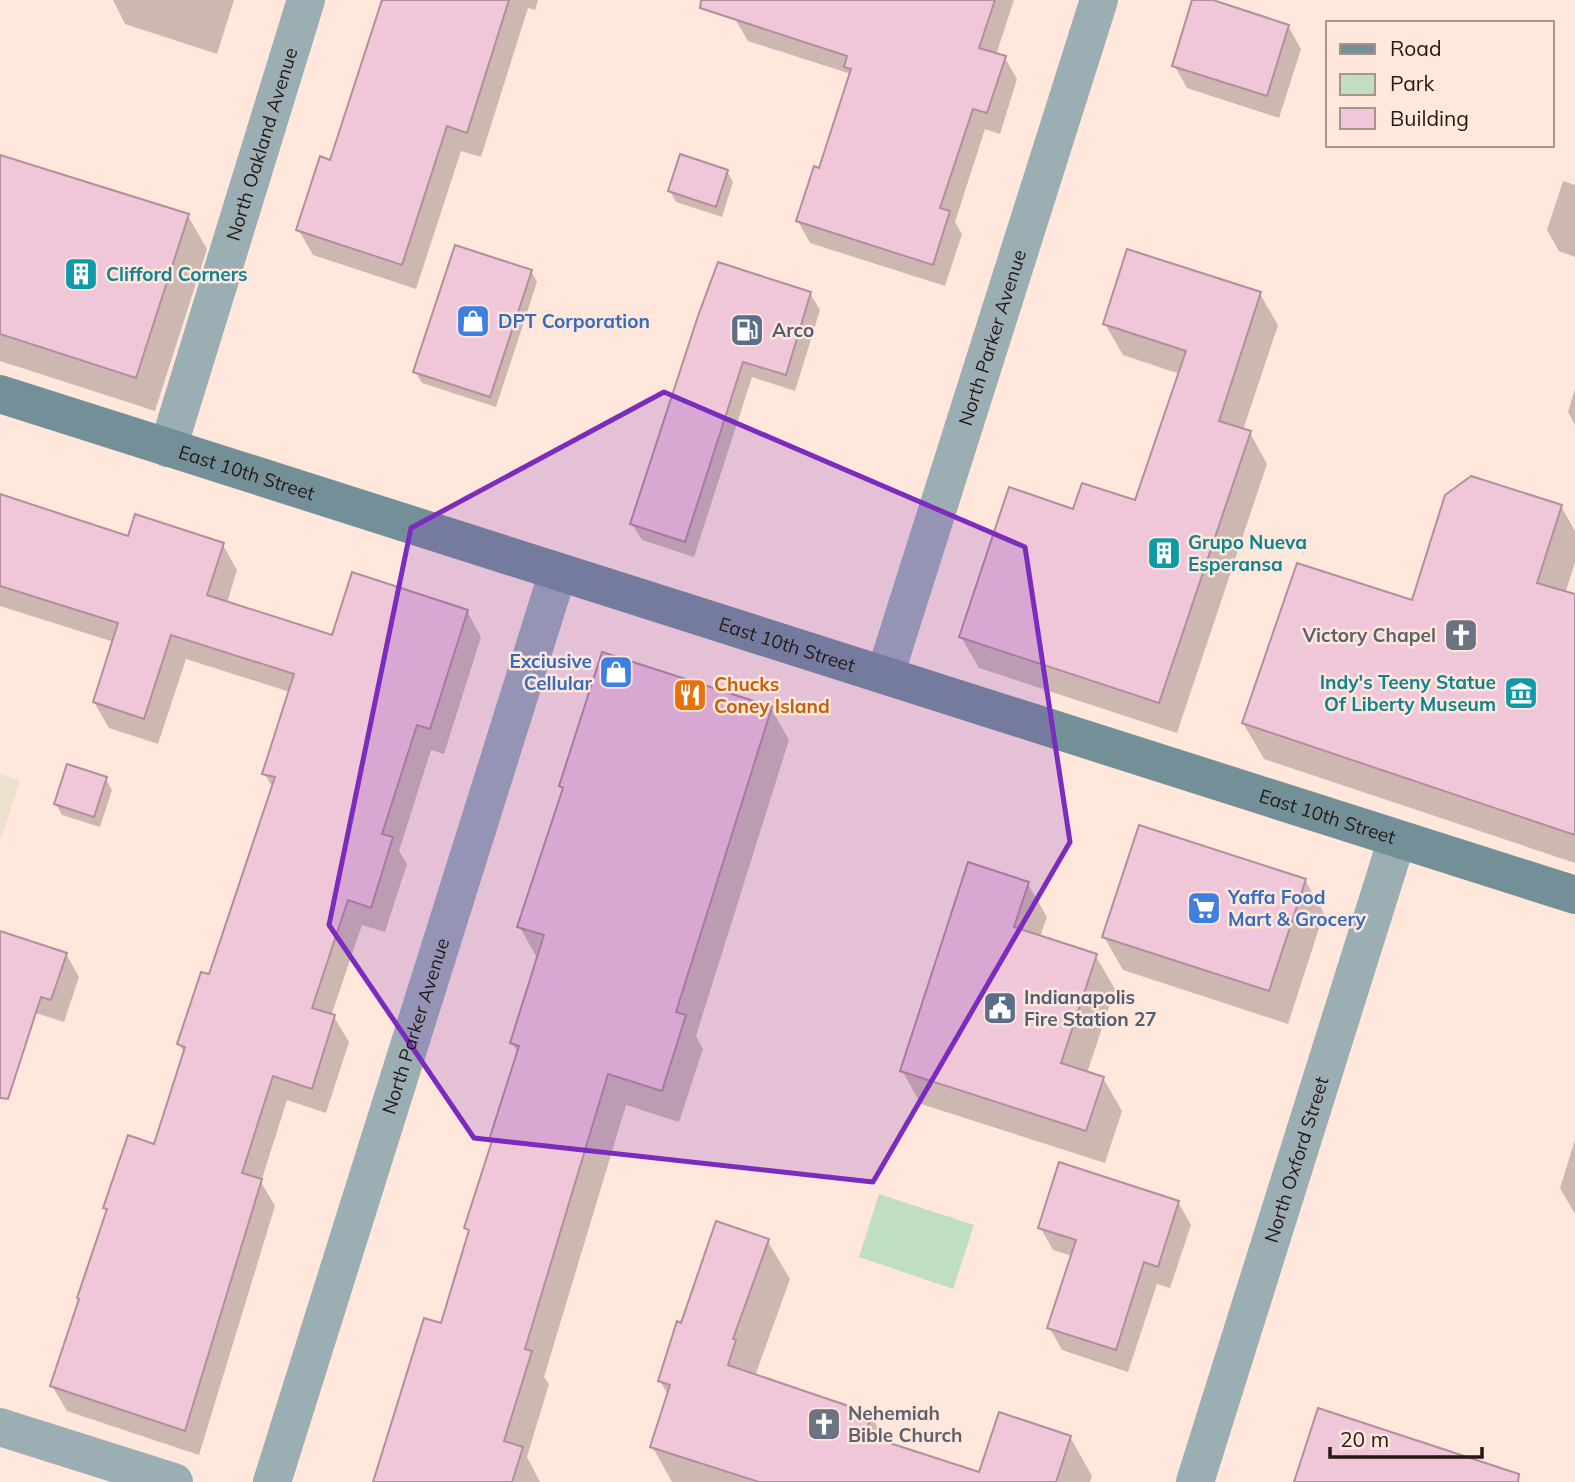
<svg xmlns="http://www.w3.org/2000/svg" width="1575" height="1482" viewBox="0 0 1575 1482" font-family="Mulish,sans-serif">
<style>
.education{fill:#ede1cd}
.green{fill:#c0dec0}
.shadow{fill:#0003}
.building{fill:#f0c7d8;stroke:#b38e9d;stroke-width:2}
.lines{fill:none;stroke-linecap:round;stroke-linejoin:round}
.minor{stroke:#9baeb4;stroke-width:38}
.secondary{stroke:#738f98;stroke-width:38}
.marked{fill:#7b2cbf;fill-opacity:0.2;stroke:#7b2cbf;stroke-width:5;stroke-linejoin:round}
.labels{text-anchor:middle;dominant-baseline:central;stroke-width:5;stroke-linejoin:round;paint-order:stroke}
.street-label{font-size:19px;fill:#261812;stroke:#ffe7dc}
.culture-label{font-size:19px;font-weight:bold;fill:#0d838f;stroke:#ffe7dc;text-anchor:start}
.shop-label{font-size:19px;font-weight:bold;fill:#366cbe;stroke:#ffe7dc;text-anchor:start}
.service-label{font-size:19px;font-weight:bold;fill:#4e5e75;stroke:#ffe7dc;text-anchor:start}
.worship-label{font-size:19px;font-weight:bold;fill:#5b616d;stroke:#ffe7dc;text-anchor:end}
.food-label{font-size:19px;font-weight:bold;fill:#c56008;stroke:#ffe7dc;text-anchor:start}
</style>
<rect width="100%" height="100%" fill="#ffe7dc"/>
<path class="education" d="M0,774L20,780L0,842Z"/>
<path class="green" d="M879,1194L974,1225L953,1289L859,1257Z"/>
<path class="shadow" d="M113,0H234L217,54L125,24Z
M383,0H538L535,10L528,8L481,157L461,151L416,289L313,255L298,229L331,162Z
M741,0H1014L996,55L1005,58L1017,79L1000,134L985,129L955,222L962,234L945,286L810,243L798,221L820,170L851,74L748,41L735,19Z
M1194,0H1208L1288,26L1301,49L1279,118L1187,88L1174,65Z
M0,157L188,216L207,249L155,411L0,361Z
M727,171L733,182L722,217L676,202L670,191Z
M1563,181L1575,185V257L1559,251L1547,230Z
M531,271L537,282L496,407L422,383L415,371Z
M810,293L820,310L795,391L752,377L694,557L642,540L632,524L700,316Z
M1260,294L1278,325L1243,430L1250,433L1267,464L1177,733L979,668L961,637L1074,511L1137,503L1180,374L1123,355L1105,324Z
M1575,389V425L1568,412Z
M0,496L129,538L223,545L237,570L227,603L333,637L467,611L481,637L444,754L431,750L399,851L407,864L385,932L362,925L331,1016L334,1017L349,1042L326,1113L287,1100L261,1182L275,1206L199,1455L67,1411L52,1386L107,1212L105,1208L155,1146L185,1054L179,1044L210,976L273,788L264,773L290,692L186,659L158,744L109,728L94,702L114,642L0,606Z
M1561,506L1575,531V562L1565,594L1575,597V863L1264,759L1243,723Z
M771,708L789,740L696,1036L703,1049L679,1122L626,1105L544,1377L549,1384L527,1457L540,1482H375L442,1325L470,1235L466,1228L493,1144L491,1140L518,1053L512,1043L537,958L519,926L564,791L561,786Z
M106,779L112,790L100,827L62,815L56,804Z
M1305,880L1324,913L1288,1024L1123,970L1104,937Z
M1028,884L1047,917L1040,937L1095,955L1115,989L1087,1073L1103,1078L1122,1111L1105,1163L921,1104L902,1071Z
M0,942L66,954L79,977L64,1022L1,1002Z
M1575,1140V1214L1560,1188Z
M1178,1202L1191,1225L1170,1288L1157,1284L1128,1372L1062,1350L1049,1327L1072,1256L1053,1250L1040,1227Z
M767,1240L790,1279L755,1376L871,1415L887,1444L981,1474L1070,1437L1092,1476L1090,1482H672L652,1446L668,1395L660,1381L683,1325Z"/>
<path class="building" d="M382,0H509L467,133L447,126L402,265L296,230L320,156L330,160Z
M701,0H995L979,48L1006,56L987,113L973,109L940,208L950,211L933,265L796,221L814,166L819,168L851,69L844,67L847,56L700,8Z
M1192,0H1213L1289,25L1267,96L1172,66Z
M680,154L728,170L716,207L668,191Z
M0,155L189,214L136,378L0,334Z
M455,245L532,270L490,397L413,372Z
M1127,249L1261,292L1219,421L1251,431L1159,703L959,637L1009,487L1073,509L1082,483L1135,500L1186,351L1103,324Z
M718,262L811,292L786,375L743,362L685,542L630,524L698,316Z
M1471,476L1562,505L1537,583L1575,594V835L1242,723L1297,563L1412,600L1445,495Z
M0,494L128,536L135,514L224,543L207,595L332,635L352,572L468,610L430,729L417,725L382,834L393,837L371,908L348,900L312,1008L335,1015L312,1089L273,1076L242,1173L262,1179L185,1431L50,1386L79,1299L77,1298L107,1209L103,1208L128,1135L154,1144L185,1047L177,1044L201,972L209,974L275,777L262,774L294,674L171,635L144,719L93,702L118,623L0,586Z
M602,652L772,707L676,1012L686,1015L662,1091L608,1074L525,1349L532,1351L504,1441L523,1447L512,1482H373L424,1318L441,1323L469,1230L464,1228L492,1141L489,1140L519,1046L510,1043L544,935L517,927L563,788L559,786Z
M67,764L107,777L94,817L54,804Z
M1139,825L1306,879L1269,991L1102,937Z
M968,862L1029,882L1014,927L1097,954L1061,1063L1104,1077L1086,1131L900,1071Z
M0,931L67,953L51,1000L41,997L8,1099L0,1098Z
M1059,1162L1179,1201L1158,1267L1144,1262L1116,1350L1047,1328L1076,1240L1038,1228Z
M716,1221L769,1239L733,1339L736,1340L728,1365L872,1414L865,1435L979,1472L999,1412L1071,1436L1056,1482H759L650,1447L670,1385L658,1381L677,1321L681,1323Z
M1318,1408L1519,1474L1518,1482H1294Z"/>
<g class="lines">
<g class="minor">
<path id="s1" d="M168,448L306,0"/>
<path id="s2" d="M885,675L1099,0"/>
<path d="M0,1427L174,1482"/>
<path id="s3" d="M272,1482L558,572"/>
<path id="s4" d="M1195,1482L1397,839"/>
</g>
<path class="secondary" id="s5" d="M0,394L1575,895"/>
</g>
<path class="marked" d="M664,392L1025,547L1070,842L873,1182L474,1138L329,925L411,528Z"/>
<defs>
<g id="building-square" transform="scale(1.75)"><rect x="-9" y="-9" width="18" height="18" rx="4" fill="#0f9aa8" stroke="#ffe7dc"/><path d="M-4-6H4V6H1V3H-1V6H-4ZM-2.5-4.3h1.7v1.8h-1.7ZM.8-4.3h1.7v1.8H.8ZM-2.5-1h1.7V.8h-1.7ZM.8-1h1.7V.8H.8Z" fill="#fff"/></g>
<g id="shop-square" transform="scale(1.75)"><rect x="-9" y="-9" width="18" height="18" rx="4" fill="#3f7fe0" stroke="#ffe7dc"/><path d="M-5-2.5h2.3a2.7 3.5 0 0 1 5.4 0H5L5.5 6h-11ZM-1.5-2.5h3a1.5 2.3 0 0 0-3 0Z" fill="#fff"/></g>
<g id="fuel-square" transform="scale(1.75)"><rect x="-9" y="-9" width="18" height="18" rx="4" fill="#5c6f8a" stroke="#ffe7dc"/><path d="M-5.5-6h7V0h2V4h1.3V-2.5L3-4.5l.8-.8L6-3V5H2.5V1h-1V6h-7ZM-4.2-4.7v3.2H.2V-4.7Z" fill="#fff"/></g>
<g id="church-square" transform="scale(1.75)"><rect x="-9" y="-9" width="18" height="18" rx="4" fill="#6b7280" stroke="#ffe7dc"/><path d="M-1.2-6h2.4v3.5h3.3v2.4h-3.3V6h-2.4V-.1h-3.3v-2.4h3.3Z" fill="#fff"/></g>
<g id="museum-square" transform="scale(1.75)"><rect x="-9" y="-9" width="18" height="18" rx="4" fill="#0f9aa8" stroke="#ffe7dc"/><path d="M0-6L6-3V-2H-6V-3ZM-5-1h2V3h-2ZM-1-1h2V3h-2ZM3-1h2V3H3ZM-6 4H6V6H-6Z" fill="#fff"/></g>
<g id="restaurant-square" transform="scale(1.75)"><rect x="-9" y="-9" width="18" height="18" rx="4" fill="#e8710a" stroke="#ffe7dc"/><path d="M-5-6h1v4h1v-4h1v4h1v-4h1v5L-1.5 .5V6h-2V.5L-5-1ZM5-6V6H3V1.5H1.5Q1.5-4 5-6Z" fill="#fff"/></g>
<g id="supermarket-square" transform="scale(1.75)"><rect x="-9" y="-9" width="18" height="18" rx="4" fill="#3f7fe0" stroke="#ffe7dc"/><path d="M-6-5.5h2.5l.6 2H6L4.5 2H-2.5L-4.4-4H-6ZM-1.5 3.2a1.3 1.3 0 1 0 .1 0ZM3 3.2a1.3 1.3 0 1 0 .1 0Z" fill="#fff"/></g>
<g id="civic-square" transform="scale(1.75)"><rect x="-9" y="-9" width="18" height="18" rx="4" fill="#5c6f8a" stroke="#ffe7dc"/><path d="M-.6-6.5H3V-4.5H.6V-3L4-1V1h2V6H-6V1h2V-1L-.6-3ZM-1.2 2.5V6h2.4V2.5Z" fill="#fff"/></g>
</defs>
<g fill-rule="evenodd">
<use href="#building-square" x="81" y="274"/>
<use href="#shop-square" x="473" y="321"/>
<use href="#fuel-square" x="747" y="330"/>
<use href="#building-square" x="1164" y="553"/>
<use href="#church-square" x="1461" y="635"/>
<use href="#shop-square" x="616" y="672"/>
<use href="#museum-square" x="1521" y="693"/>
<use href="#restaurant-square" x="690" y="695"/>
<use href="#supermarket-square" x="1204" y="908"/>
<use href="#civic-square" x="1000" y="1008"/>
<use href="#church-square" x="824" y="1424"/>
</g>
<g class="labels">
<g class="street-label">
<text stroke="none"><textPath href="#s1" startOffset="318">North Oakland Avenue</textPath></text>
<text stroke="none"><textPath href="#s2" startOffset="354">North Parker Avenue</textPath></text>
<text stroke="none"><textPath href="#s5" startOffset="259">East 10th Street</textPath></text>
<text stroke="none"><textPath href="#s5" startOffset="826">East 10th Street</textPath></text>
<text stroke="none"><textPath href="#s5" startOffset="1393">East 10th Street</textPath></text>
<text stroke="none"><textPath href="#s3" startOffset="478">North Parker Avenue</textPath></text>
<text stroke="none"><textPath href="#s4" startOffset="338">North Oxford Street</textPath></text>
</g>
<g class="culture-label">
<text x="106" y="274">Clifford Corners</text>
<text x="1188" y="542">Grupo Nueva<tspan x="1188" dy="22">Esperansa</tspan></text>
<text x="1496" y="682" text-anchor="end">Indy's Teeny Statue<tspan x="1496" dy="22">Of Liberty Museum</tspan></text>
</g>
<g class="shop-label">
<text x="498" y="321">DPT Corporation</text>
<text x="592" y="661" text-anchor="end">Exciusive<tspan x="592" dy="22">Cellular</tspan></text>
<text x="1228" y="897">Yaffa Food<tspan x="1228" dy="22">Mart &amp; Grocery</tspan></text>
</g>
<g class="service-label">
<text x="772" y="330">Arco</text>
<text x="1024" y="997">Indianapolis<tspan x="1024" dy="22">Fire Station 27</tspan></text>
</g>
<g class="worship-label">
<text x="1436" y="635">Victory Chapel</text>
<text x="848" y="1413" text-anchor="start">Nehemiah<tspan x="848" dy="22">Bible Church</tspan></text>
</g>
<g class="food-label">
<text x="714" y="684">Chucks<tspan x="714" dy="22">Coney Island</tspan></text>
</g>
</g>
<rect x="1326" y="21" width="228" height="126" fill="#ffe7dc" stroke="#a8948b" stroke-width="2"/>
<rect x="1340" y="44" width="35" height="10" fill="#738f98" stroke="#a8948b" stroke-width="2"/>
<text x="1390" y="56" font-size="21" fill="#261812">Road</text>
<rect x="1340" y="74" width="35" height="21" fill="#c0dec0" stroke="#a8948b" stroke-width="2"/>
<text x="1390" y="91" font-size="21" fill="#261812">Park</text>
<rect x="1340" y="108" width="35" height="21" fill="#f0c7d8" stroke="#a8948b" stroke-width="2"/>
<text x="1390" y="126" font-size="21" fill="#261812">Building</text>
<path d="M1330 1447v10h152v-10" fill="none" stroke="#261812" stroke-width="3.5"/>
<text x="1340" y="1447" font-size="21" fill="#261812" stroke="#ffe7dc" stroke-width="5" paint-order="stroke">20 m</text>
</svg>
